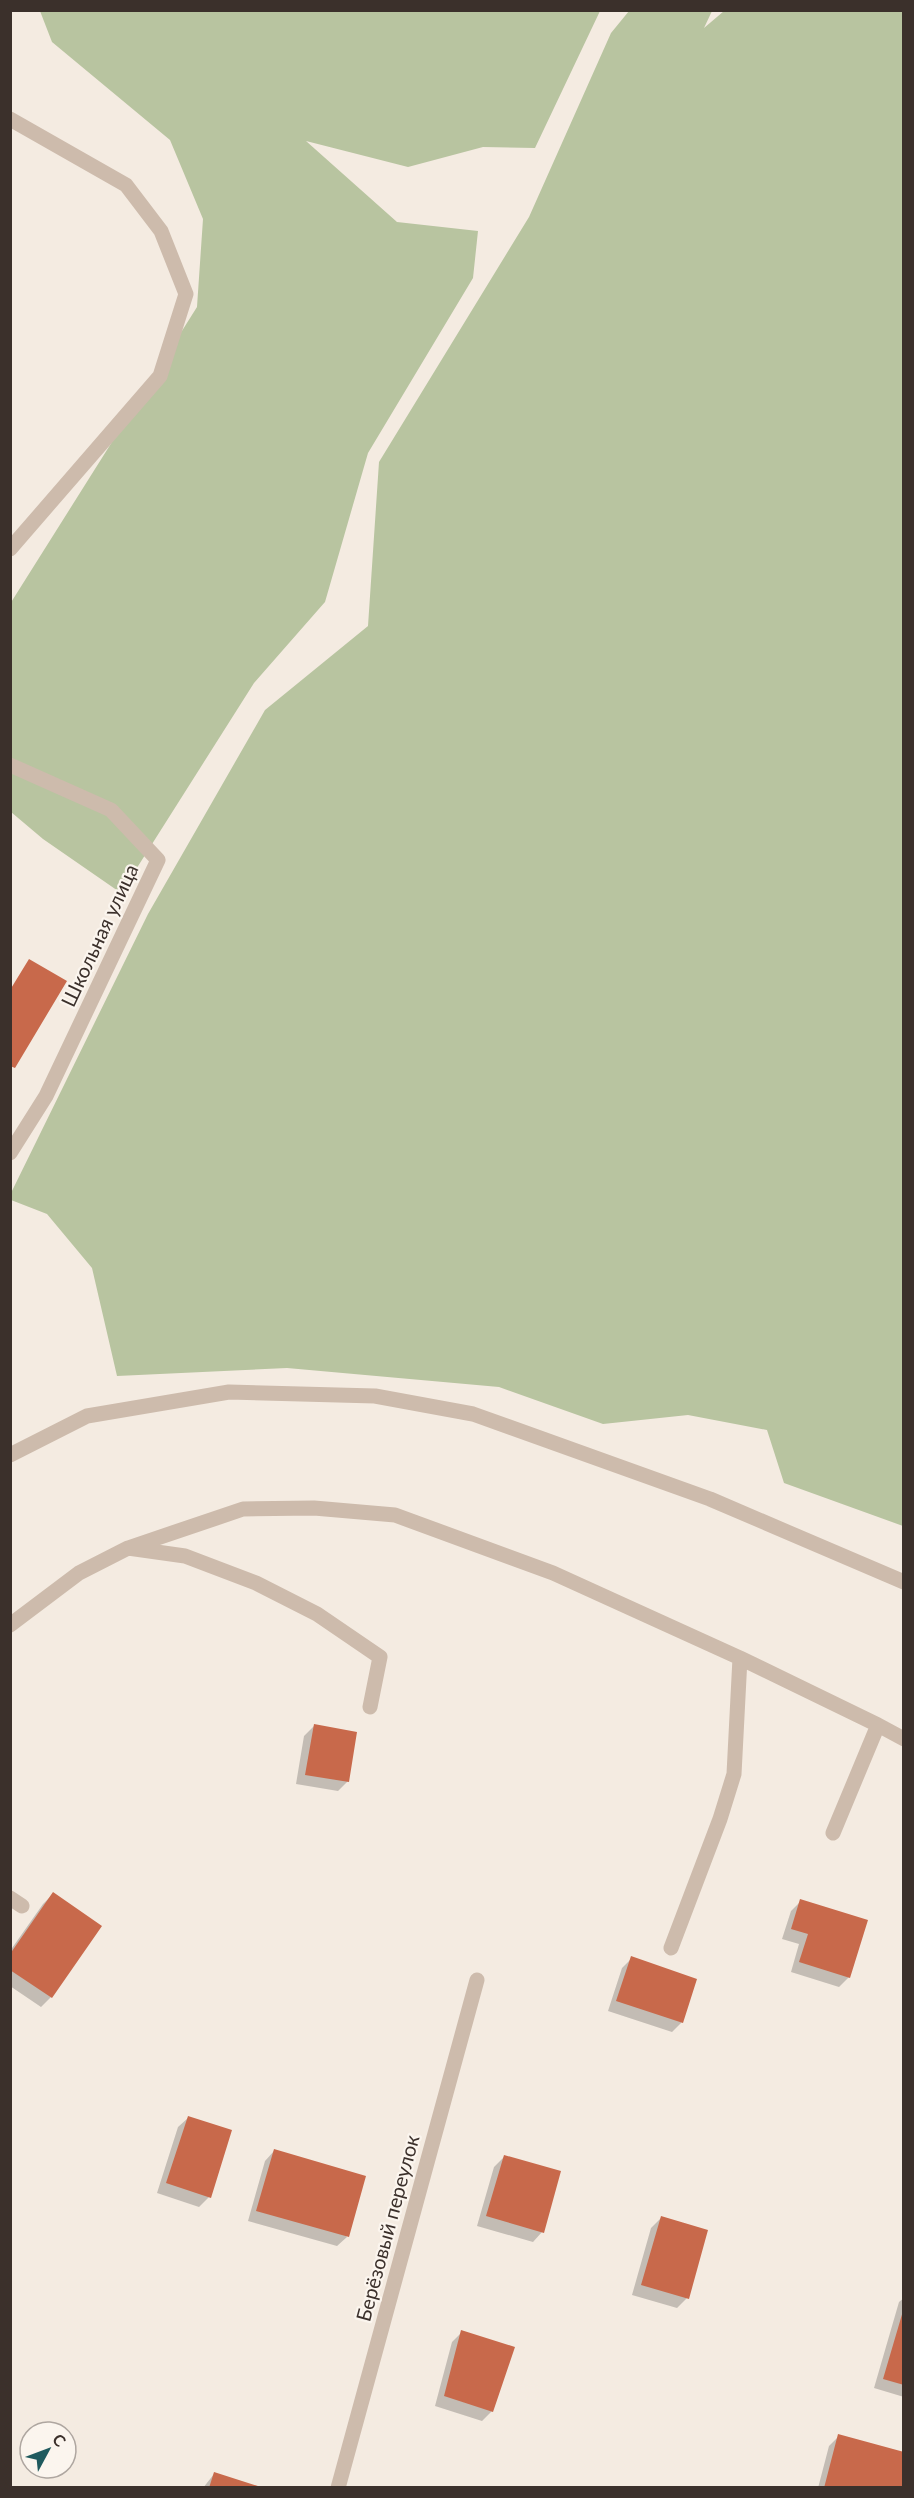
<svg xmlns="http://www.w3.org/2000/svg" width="914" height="2498" viewBox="0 0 914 2498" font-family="Lato,sans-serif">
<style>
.green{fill:#b8c4a0}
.shadow{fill:#0003}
.building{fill:#c8694b}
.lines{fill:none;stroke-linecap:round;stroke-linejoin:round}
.service{stroke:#cdbbac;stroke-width:15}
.minor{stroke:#cdbbac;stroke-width:15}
.tertiary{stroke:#cdbbac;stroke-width:15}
.labels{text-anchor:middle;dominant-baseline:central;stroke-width:4.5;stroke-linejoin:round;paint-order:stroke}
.street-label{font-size:20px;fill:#3b302b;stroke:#fbf5ee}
</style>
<rect width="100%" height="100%" fill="#f4ebe1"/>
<path class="green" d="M40,11H600L535,148L483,147L408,167L306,141L397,222L478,231L473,278L368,453L325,602L254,683L121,893L43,839L11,812L10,604L197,307L203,219L170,140L52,42Z
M629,11H712L704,28L724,11H903V1526L784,1483L767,1430L688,1415L603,1424L499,1387L287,1368L117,1376L92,1268L47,1214L11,1200V1193L148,914L265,710L368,626L379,462L529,217L611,33Z"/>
<path class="shadow" d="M314,1726L348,1781L338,1791L296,1784L304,1736Z
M53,1894L100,1926L51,1997L41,2007L10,1986V1951L43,1904Z
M801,1901L849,1977L839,1987L791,1972L799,1944L782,1939L791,1911Z
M632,1958L682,2022L672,2032L608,2011L622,1968Z
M188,2118L209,2197L199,2207L157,2193L178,2127Z
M274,2151L347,2237L337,2246L248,2221L265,2161Z
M504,2157L542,2232L533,2242L477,2226L494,2167Z
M661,2218L687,2298L677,2308L632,2295L651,2228Z
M904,2298V2397L874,2388L899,2302Z
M462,2332L492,2411L482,2421L435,2406L452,2342Z
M839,2436L904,2488H818L829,2446Z
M214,2474L257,2488H203Z"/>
<path class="building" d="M29,959L67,981L15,1068L10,1066V990Z
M314,1724L357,1732L349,1782L305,1775Z
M53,1892L102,1926L52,1998L10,1970V1954Z
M800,1899L868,1920L850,1978L799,1962L808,1934L791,1929Z
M631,1956L697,1979L683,2023L616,2001Z
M188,2116L232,2130L211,2198L166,2183Z
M274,2149L366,2176L349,2237L256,2211Z
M504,2155L561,2171L544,2233L486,2216Z
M661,2216L708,2230L689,2299L641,2285Z
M903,2311L904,2312V2385L883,2379Z
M461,2330L515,2347L493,2412L444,2396Z
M838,2434L904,2452V2488H824Z
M214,2472L261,2487V2488H209Z"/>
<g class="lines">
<path class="service" d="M128,1548L243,1509L314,1508L395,1515L553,1573L740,1658L878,1725L833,1833
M10,1625L79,1573L128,1548L185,1556L256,1583L317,1614L380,1657L370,1707
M878,1725L904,1739
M10,1898L22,1906
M671,1948L720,1819L734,1774L740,1658"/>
<path class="minor" d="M10,119L126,185L161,231L186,294L160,376L10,549
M10,765L111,810L158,860L46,1096L10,1153
M338,2488L477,1980"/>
<path class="tertiary" d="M10,1455L87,1416L229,1392L375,1396L473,1414L710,1499L904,1582"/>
</g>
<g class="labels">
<g class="street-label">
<text transform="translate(99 935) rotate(-65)">Школьная улица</text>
<text transform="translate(387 2228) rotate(-75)">Берёзовый переулок</text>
</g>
</g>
<rect width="914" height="2498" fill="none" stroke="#3b302b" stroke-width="24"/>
<g transform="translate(48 2450) rotate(49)"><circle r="28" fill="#fbf5ee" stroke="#aea6a0" stroke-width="1.5"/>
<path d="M0-4.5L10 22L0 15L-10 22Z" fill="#1f5a5e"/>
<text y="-9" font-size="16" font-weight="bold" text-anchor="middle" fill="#3b302b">С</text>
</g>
</svg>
